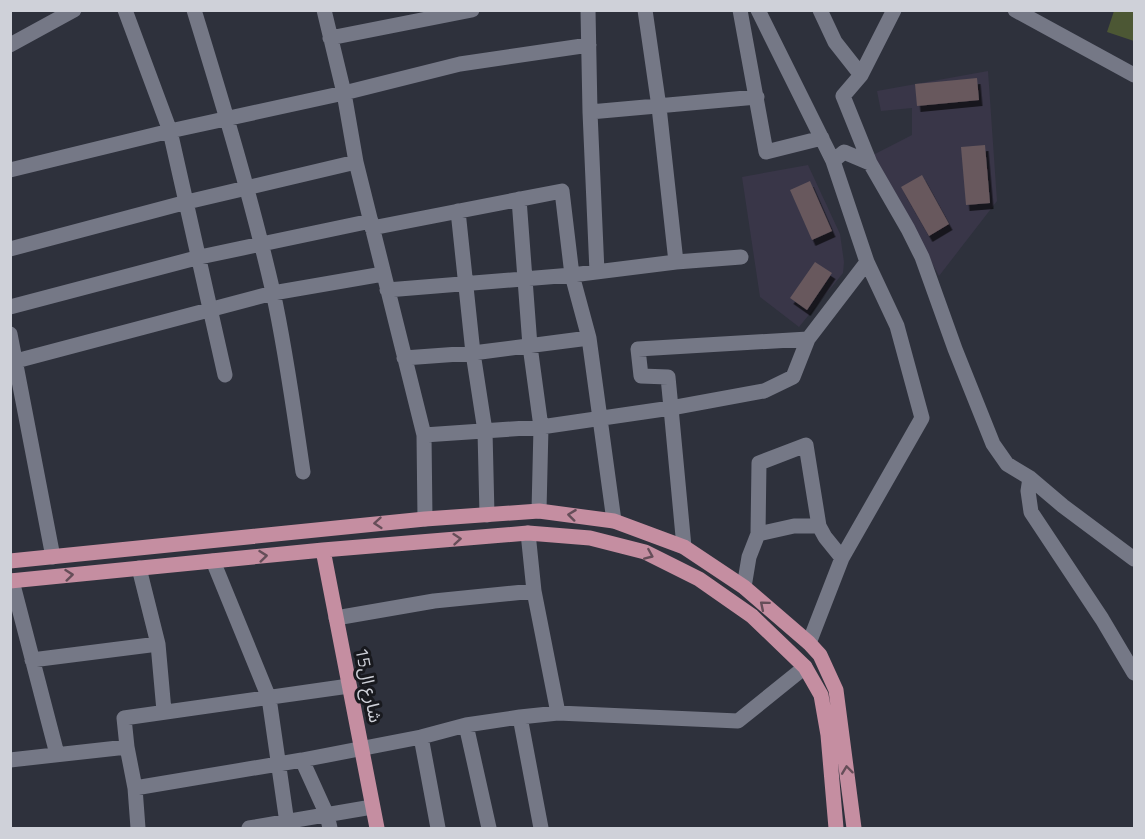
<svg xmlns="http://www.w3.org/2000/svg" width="1145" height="839" viewBox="0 0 1145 839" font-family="'Titillium Web','Noto Sans Arabic',sans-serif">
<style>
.education{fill:#393648}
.green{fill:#4c5734}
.building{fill:#67585d;filter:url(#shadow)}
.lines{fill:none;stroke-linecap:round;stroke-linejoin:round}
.minor{stroke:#757886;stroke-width:15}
.major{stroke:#c58ea1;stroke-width:15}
.oneway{stroke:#664e59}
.labels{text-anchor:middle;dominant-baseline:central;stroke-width:6;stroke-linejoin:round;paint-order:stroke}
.street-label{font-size:18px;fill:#cfd1d9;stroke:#18191e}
</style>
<defs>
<filter id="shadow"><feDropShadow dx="3.5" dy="6" stdDeviation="0" flood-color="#0009"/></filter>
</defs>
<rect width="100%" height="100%" fill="#2e313c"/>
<path class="education" d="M988,71L997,201L939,276L873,155L912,135V108L881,111L877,91Z
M808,165L840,234L844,262L843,273L799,327L760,297L742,177Z"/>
<path class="green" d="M1114,11H1134V41L1107,32Z"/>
<path class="building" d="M977,78L979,100L917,106L915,84Z
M985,145L990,203L966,205L961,147Z
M922,175L949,224L929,236L901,187Z
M810,181L832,231L812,240L790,190Z
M815,262L832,273L807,310L790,298Z"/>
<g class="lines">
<path class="minor" d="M125,10L170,131L225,375
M194,10C223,104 251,197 273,292C286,351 294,412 303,472
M324,10L344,93L356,162L424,435L425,519
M588,10L590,112L597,272
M645,10L659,107L676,262
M740,10L766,152L822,138
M758,10L833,161L867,262L897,326L922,418L842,558L809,643
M820,10L835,42L861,75
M894,10L861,75L843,96L870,163L908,229L922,257L955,349L993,444L1007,464L1030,478L1063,506L1134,559
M1015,10L1134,75
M330,38L472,10
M10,45L74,10
M590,112L757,97
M833,161L844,152L870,163
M10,170L170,131L344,93L460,64L589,45
M519,199L530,346L541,427L539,511
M458,211L473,353L485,431L487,515
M372,228L562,191L572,275L589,338L614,521
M10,249L187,202L356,162
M387,290L572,275L676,262L741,257
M10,307L200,257L371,221
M10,334L53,557
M404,358L473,353L589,338
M16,361L273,293L383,274
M424,435L541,427L671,408L668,377L641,376L638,349L808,339
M1030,478L1028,491L1031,512L1102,619L1134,673
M528,533L534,591L558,713
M758,534L759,463L806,445L819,526
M684,547L671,408L764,391L793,377L808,339L867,262
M213,561L269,698L287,823
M139,568L158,644L164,711
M12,581L57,754
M744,587L749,557L758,534L794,526H819L825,537L842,558
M336,618L434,601L534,591
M32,660L158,644
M520,717L541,828
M466,725L489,828
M421,737L438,828
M10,760L127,747
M302,760L327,815L330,828
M135,788L302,760L421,737L466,725L520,717L558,713L738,721L805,667
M138,828L135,788L127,747L124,718L349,686
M249,828L372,807"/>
<path class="major" d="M323,550L377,828
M10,561L425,519L539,511L614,521L684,547L744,587L809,643L820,655L836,690L854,828
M10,581L323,550L528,533L590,538L645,552L699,579L752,616L805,667L821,695L828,735L836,828"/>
</g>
<defs><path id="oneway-chevron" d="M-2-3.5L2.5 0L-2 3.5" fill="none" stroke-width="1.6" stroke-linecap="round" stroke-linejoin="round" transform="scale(1.5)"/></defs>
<g class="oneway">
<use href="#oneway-chevron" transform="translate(572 515) rotate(-173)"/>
<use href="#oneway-chevron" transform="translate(378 523) rotate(175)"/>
<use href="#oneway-chevron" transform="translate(457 539) rotate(-5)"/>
<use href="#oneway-chevron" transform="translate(649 555) rotate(23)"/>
<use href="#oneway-chevron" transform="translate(263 556) rotate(-6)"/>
<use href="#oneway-chevron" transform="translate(69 575) rotate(-6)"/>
<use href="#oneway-chevron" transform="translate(764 605) rotate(-140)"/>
<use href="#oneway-chevron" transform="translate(847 770) rotate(-97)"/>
</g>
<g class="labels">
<g class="street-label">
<text transform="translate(369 685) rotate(79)">شارع ال15</text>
</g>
</g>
<rect width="1145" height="839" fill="none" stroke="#cfd1d9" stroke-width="24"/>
</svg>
